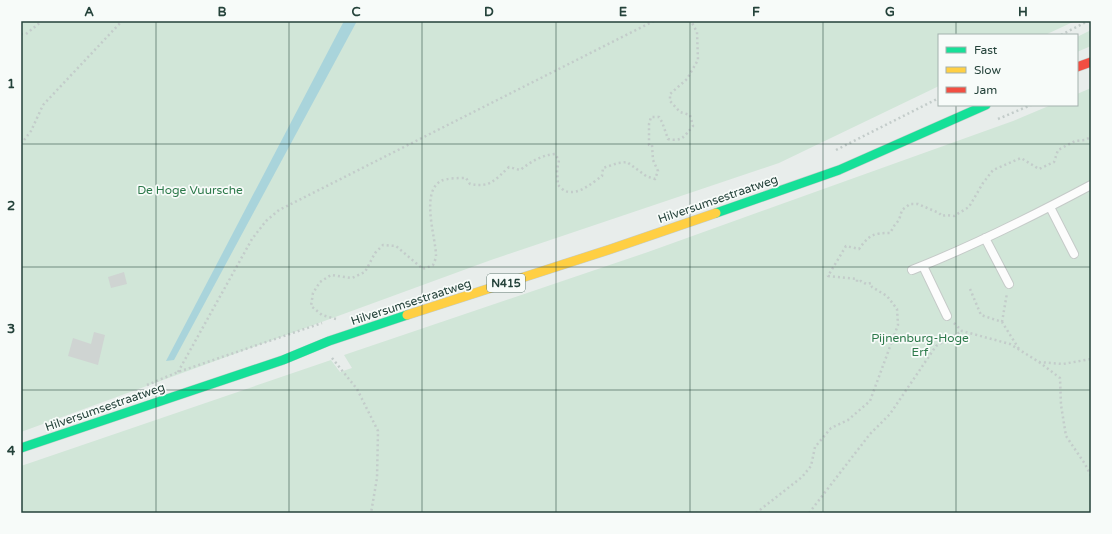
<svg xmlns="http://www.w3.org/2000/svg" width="1112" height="534" viewBox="0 0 1112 534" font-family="'Varela Round',sans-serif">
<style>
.green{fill:#d1e6d8}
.water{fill:#a9d4db}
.building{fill:#cfd4d2}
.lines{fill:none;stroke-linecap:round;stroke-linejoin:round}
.lane-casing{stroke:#c5cac8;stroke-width:10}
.fast-casing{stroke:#c3ccc9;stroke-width:10}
.slow-casing{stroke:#c3ccc9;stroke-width:10}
.jam-casing{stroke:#c3ccc9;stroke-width:10}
.path{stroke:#c3ccca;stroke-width:2.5;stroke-dasharray:2 3;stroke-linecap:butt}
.lane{stroke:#fcfcfc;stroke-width:8}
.fast{stroke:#16e098;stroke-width:9}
.slow{stroke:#ffcf43;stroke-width:9}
.jam{stroke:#f24e42;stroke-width:9}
.grid{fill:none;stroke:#24423a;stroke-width:1;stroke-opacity:0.55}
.labels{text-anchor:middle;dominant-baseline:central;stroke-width:3.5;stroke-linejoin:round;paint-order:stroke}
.shield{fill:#f7fbf9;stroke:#637a73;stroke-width:1}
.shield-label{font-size:11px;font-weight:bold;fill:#24423a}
.park-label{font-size:12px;fill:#2d7a4b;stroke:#f7fbf9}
.street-label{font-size:12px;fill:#24423a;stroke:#f7fbf9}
.neatline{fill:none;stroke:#24423a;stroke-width:1.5}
.grid-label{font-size:13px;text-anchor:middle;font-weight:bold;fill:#24423a}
</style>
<rect width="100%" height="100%" fill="#e8edeb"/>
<path class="green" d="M21,21H1075L1045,35H939V86L779,163L491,260L21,432Z
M1091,30V46L1077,52V37Z
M1091,88V513H21V466L331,360L340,372L352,368L344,355L648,252L1013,121L1051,105H1077V94Z"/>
<path class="water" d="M344,21H357L174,360L166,361Z"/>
<path class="building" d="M124,272L127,284L111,288L108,277Z
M94,332L105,335L98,365L68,356L73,338L91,344Z"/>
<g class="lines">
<g class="lane-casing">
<path id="lane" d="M1050,207L1074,254
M985,238L1009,284
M923,266L947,316
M912,270C973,246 1033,216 1091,185"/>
</g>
<g class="fast-casing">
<path id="fast" d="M716,213L839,170L986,105
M21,448L283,360L329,341L407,315"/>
</g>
<g class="slow-casing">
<path id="slow" d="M407,315L611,249L716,213"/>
</g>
<g class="jam-casing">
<path id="jam" d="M1077,67L1091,62"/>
</g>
<path class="path" d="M21,34H26L42,21
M1061,35L1088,21
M998,119L1031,105
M21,144L31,131L43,105L122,21
M836,150L939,98
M970,289L981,315L1002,322L1019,349
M336,319L322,315L311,306L313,293L320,282L331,275L352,278L365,272L375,253L383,245L396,246L423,269L433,265C434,262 436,259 436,256C436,238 420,192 441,181C446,178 460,178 466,178L470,184C490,188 495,180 509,167L520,170C531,162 541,155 555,154L559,160L557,170L558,185C560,187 563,190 565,191C578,196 592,183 602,176L603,168L618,163L627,162L646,176L655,179L658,171L653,160L652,145H649V124L651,117H659L662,122L668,139C683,142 684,136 693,126L690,115L680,112L670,101V94L687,79L698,60L697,32L691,21
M1002,322L1007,293
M954,323L962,331L1010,344L1039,362L1063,364L1091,359
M332,358L357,389L378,431L377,478L371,513
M1039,362L1060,378L1061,405L1066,436L1085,464L1091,476
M178,372L252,239L266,221L279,210L654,21
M147,385L178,372L322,323
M756,513L802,477L811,466L815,447L831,428L848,420L870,401L898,325L897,309L887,296L872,287L871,283L866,284L861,281L857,282V279L828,276L846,246L859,249C869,235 873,233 890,233L894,226L899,220L902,210L910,204H918L939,213L942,216L946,215L954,216L969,207L983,183L993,170L1021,158L1039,169L1054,162L1058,150L1075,141L1085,140L1091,137
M809,513L870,434L890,414L936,346L962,331"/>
<use href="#lane" class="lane"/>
<use href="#fast" class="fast"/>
<use href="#slow" class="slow"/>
<use href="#jam" class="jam"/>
</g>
<path class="grid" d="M156,21V513M289,21V513M422,21V513M556,21V513M690,21V513M823,21V513M956,21V35M956,105V513M21,144H1091M21,267H1091M21,390H1091"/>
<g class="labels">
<rect class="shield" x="487" y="274" width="38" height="18" rx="3"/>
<g class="shield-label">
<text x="506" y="283">N415</text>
</g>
<g class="park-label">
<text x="190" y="190">De Hoge Vuursche</text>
<text x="920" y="338">Pijnenburg-Hoge<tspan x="920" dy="14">Erf</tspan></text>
</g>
<g class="street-label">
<text transform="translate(718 199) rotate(-19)">Hilversumsestraatweg</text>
<text transform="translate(411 302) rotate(-18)">Hilversumsestraatweg</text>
<text transform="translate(105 407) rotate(-19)">Hilversumsestraatweg</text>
</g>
</g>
<rect width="1112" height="534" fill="none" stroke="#f7fbf9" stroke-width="44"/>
<rect x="938" y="34" width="140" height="72" fill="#f7fbf9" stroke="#a3b1ad"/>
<rect x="946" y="47" width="20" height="6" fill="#16e098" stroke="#a3b1ad"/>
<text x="974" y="54" font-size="12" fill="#24423a">Fast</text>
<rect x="946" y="67" width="20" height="6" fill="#ffcf43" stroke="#a3b1ad"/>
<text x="974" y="74" font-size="12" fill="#24423a">Slow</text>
<rect x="946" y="87" width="20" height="6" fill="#f24e42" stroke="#a3b1ad"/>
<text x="974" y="94" font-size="12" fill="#24423a">Jam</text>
<rect x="22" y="22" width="1068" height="490" class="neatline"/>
<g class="grid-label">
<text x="89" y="16">A</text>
<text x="222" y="16">B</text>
<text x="356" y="16">C</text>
<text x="489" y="16">D</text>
<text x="623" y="16">E</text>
<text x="756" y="16">F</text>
<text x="890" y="16">G</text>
<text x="1023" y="16">H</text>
<text x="11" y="88">1</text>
<text x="11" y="210">2</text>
<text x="11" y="333">3</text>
<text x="11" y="455">4</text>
</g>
</svg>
